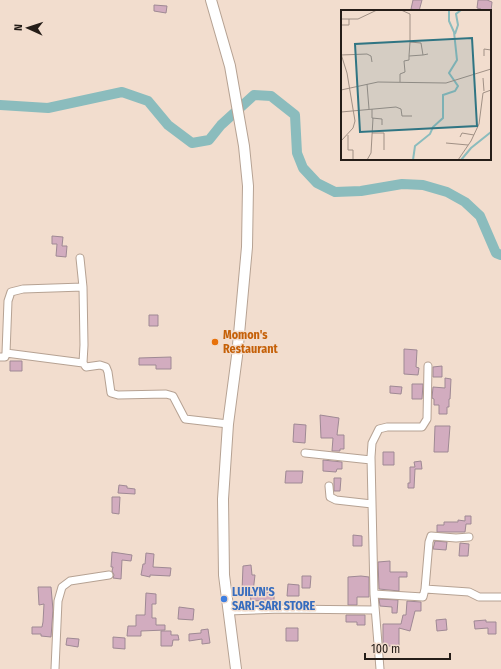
<svg xmlns="http://www.w3.org/2000/svg" width="501" height="669" viewBox="0 0 501 669" font-family="'Fira Sans Condensed',sans-serif">
<style>
.lines{fill:none;stroke-linecap:round;stroke-linejoin:round}
.river{stroke:#8bbcbd;stroke-width:10}
.building{fill:#d2acbf;stroke:#9f8994}
.street-casing{stroke:#b6a293;stroke-width:9}
.primary-casing{stroke:#b6a293;stroke-width:12}
.street{stroke:#fff;stroke-width:7}
.primary{stroke:#fff;stroke-width:10}
.food-dot{fill:#e8710a;stroke:#f2ddce;stroke-width:1.5}
.shop-dot{fill:#3f7fe0;stroke:#f2ddce;stroke-width:1.5}
.labels{text-anchor:middle;dominant-baseline:central;stroke-width:3;stroke-linejoin:round;paint-order:stroke}
.food-label{font-size:12px;font-weight:bold;fill:#c56008;stroke:#f2ddce;text-anchor:start}
.shop-label{font-size:12px;font-weight:bold;fill:#366cbe;stroke:#f2ddce;text-anchor:start}
.inset-river{fill:none;stroke:#8bbcbd;stroke-width:2}
.inset-road{fill:none;stroke:#a09085;stroke-width:1}
.view{fill:#307583;fill-opacity:0.15;stroke:#307583;stroke-width:2}
.inset-edge{fill:none;stroke:#251d18;stroke-width:2}
</style>
<rect width="100%" height="100%" fill="#f2ddce"/>
<g class="lines">
<path class="river" d="M0,105L48,108L122,92L148,101L168,125L192,143L209,140L221,125L254,95L271,96L295,115L297,153L303,168L317,183L335,192L361,191L402,184L423,185L447,192L465,202L480,216L496,253L501,255"/>
</g>
<path class="building" d="M413,0H422L419,11L411,9Z
M478,0H487L492,2L491,11H481V9L477,8Z
M154,5L167,6L166,13L154,11Z
M52,236L63,237L62,246H67L66,257L56,256L57,244H52Z
M149,315H158V326H149Z
M404,349L417,350L416,367L419,368L418,375L404,374Z
M171,357V369H156V365H139V358Z
M10,361H22V371H10Z
M442,366V377H433V367Z
M445,378L451,379L450,399H449V407H447V414H439V405H434V399L432,398L433,387L445,388Z
M412,384H423L422,399H412Z
M390,386L402,387L401,394L390,393Z
M320,415L339,418L337,435H344V449H340V451H332L333,438H321Z
M294,424L306,425L305,443L293,442Z
M435,426H450L448,452H434Z
M383,452H394V465H383Z
M323,460L342,462V469H337L336,472L323,471Z
M421,461L422,469H415L414,488H408V483H410V467H415L414,462Z
M286,471H303L302,483H285Z
M334,478H341L340,491H334Z
M119,485L127,486V488L135,489V494L118,493Z
M112,497H120L119,514L112,513Z
M465,516H471V524H466L465,532H437V525H444V522H458V520L465,521Z
M353,535L362,536V546H353Z
M435,541L447,542L446,550L433,549Z
M460,543L469,544L468,556H459Z
M112,552L132,555L131,561L122,560L121,579L113,578L114,575L112,571L113,567H111Z
M146,553L154,554L153,567L171,568L170,576L150,575V577L141,575L143,564H145Z
M390,561V572H407V577H399V591L379,589L378,562Z
M251,565L252,575H255L253,592H274V600L251,601L250,592H252L242,591L243,566Z
M302,576H311L310,588H302Z
M361,576L369,577V597H357V605H348V577Z
M288,584L299,585V596H287Z
M38,587H51L53,610L51,637L41,636V634H32V627H42L43,622L44,604L39,605Z
M146,593L156,594V604H152V618H156V625H165V630L141,631V636H127L128,626H136V615H145Z
M379,599L398,600L397,613H392V607L380,606Z
M407,601L421,602V611H415L410,631L399,628V646H385V644H383V624H401L403,615H406Z
M179,607L194,609L193,620L178,619Z
M346,615H365V625H357V622H346Z
M446,619L447,630L437,631L436,620Z
M486,620V622H496V634H488V628L475,629L474,621Z
M286,628H298V641H286Z
M208,629L210,643L202,644V639L189,641V634L201,633V630Z
M161,631H171V635H178L179,640H173L172,646H161Z
M113,637L125,638V649L113,648Z
M67,638L79,639L78,647L66,645Z"/>
<g class="lines">
<g class="street-casing">
<path id="street" d="M83,287L84,345L83,363L86,367L100,365L106,367L108,372L111,393L118,395L166,394L173,396L185,419L228,424
M6,353L83,363
M0,357H5L6,353L8,301L11,292L23,289L83,287L80,258
M305,453L371,460
M329,486L330,497L336,500L372,504
M425,589L469,592L479,597H501
M374,594L423,597L425,589L429,542L431,536L456,538L469,537
M228,611L281,609L375,610
M55,669L58,601L62,587L70,581L109,575
M380,669L374,594L371,457L372,443L379,429L387,427H422L427,419L428,366"/>
</g>
<g class="primary-casing">
<path id="primary" d="M211,0L230,66L244,146L248,186L247,247L237,356L228,424L223,499L224,575L236,669"/>
</g>
<use href="#street" class="street"/>
<use href="#primary" class="primary"/>
</g>
<circle class="food-dot" cx="215" cy="342" r="4"/>
<circle class="shop-dot" cx="224" cy="599" r="4"/>
<g class="labels">
<g class="food-label">
<text x="223" y="335">Momon's<tspan x="223" dy="14">Restaurant</tspan></text>
</g>
<g class="shop-label">
<text x="232" y="592">LUILYN'S<tspan x="232" dy="14">SARI-SARI STORE</tspan></text>
</g>
</g>
<g transform="translate(341 10)">
<rect width="150" height="150" fill="#f2ddce"/>
<path class="inset-river" d="M114,24L117,15L115,4L120,0M72,150L74,136L89,124L92,117L102,108V85L114,81L117,76L108,63L116,50L113,22L108,11V0M120,150L130,138L150,122"/>
<path class="inset-road" d="M60,0L69,4V32L80,33L82,45L87,44M0,9H17L36,0M0,15H8V9M0,44L6,63L14,111L12,118L0,131M0,45L26,44L30,46L31,52M68,46L69,32M143,46V39L150,40M142,68L143,81M59,72V64L64,62L63,51L68,50V46L82,45M26,74L28,99M0,80L37,72L105,73L150,59M31,99V108L41,109V115M0,102L55,97L60,99L61,106H71M31,123H43V140M7,125V140H12V150M119,127L121,123L133,125M105,133L127,135M26,150L30,143L32,108M117,150L130,131L138,114L142,83L150,80"/>
<path class="view" d="M131,28L136,116L19,122L14,34Z"/>
<rect width="150" height="150" class="inset-edge"/>
</g>
<g transform="translate(28 28) rotate(273)" stroke="#f2ddce" stroke-width="3" paint-order="stroke">
<path d="M0-3L7 15L0 10L-7 15Z" fill="#251d18"/>
<text y="-6" font-size="11" font-weight="bold" text-anchor="middle" fill="#251d18">N</text>
</g>
<path d="M365 653v6h85v-6" fill="none" stroke="#251d18" stroke-width="2"/>
<text x="371" y="653" font-size="12" fill="#251d18" stroke="#f2ddce" stroke-width="3" paint-order="stroke">100 m</text>
</svg>
